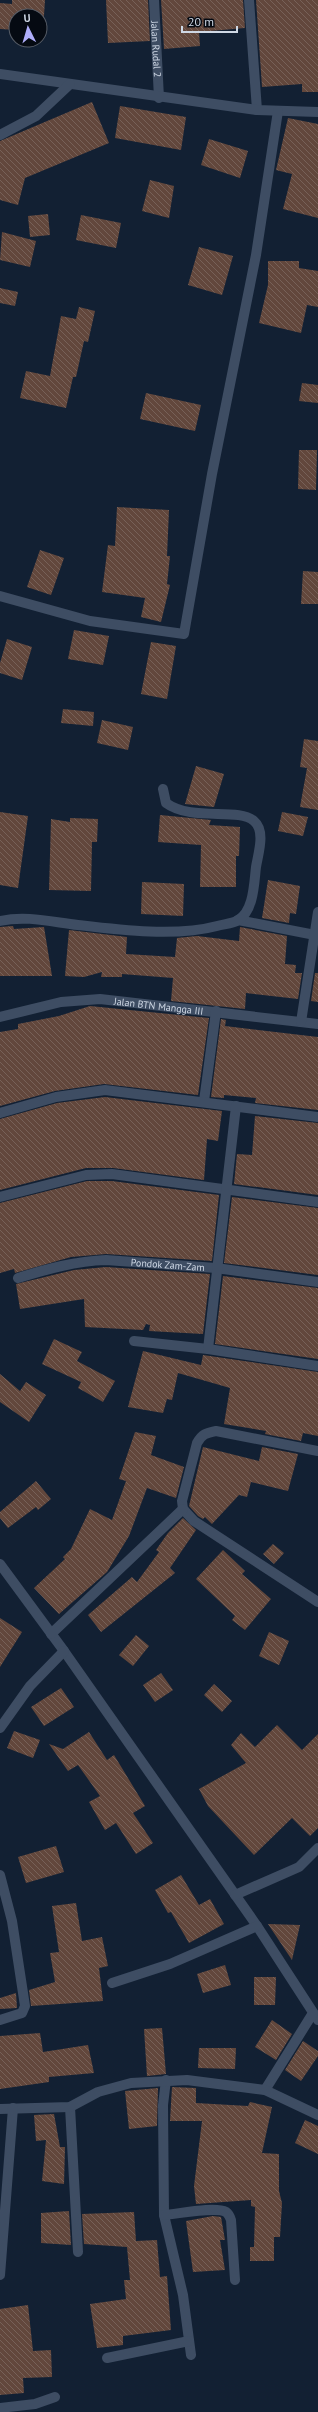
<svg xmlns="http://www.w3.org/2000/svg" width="318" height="2412" viewBox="0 0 318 2412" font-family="'PT Sans',sans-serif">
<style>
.building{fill:url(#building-back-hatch)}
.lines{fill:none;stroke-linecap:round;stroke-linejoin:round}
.minor{stroke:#3e4d63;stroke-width:10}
.labels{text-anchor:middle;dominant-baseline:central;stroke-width:4;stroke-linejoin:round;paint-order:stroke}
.street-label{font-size:10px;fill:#cfd8e5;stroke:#050a12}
</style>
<defs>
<pattern id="building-back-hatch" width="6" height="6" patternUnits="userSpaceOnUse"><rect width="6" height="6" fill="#62473c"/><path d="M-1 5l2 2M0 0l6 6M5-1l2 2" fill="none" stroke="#776158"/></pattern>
</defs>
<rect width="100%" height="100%" fill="#122033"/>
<path class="building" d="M12,0H45L43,31H40V16H16V30L0,29V3L12,4Z
M106,0H148L150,41L108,43Z
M161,0H243L245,28L199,32L200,46L164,49Z
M256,0H318V92H302V84L262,87Z
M92,102L109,143L25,178L18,205L0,200V141Z
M120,106L186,117L181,150L115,138Z
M288,118L318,124V218L283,209L292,174L276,170Z
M209,139L248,151L240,178L201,165Z
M150,180L174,186L169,218L142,211Z
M48,214L50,235L30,237L28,216Z
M81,215L121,223L116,248L76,240Z
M2,232L36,241L30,267L0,260Z
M199,247L233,256L222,295L188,285Z
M268,261H299V268L318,271V307L307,305L301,333L259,323L268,285Z
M0,288L18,292L15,306L0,303Z
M79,307L95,311L88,342L84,341L76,377H73L66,408L20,398L26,371L50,376L61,316L76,319Z
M302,383L318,385V403L299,401Z
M146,393L201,405L195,431L140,419Z
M299,450H317L316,490L298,489Z
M117,507L169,510L167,556H170L167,584L170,585L161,622L141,617L145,598L102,592L108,545L115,546Z
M40,550L64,558L51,595L27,587Z
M303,571L318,572V604H301Z
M74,630L109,636L103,665L68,659Z
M7,639L32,647L22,680L0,673V663Z
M151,642L176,646L167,699L141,694Z
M63,709L94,712L93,726L61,723Z
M102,720L133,727L128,750L97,743Z
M304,739L318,741V810L300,807L307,768L300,767Z
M196,766L224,774L214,807L185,804Z
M0,812L28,816L18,888L0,885Z
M282,812L308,817L303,836L278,831Z
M160,815L211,820L209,825L240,827L239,856H236V887H200L201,845L158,842Z
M70,818L98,819L97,842H92L91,891L49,890L51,819L70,822Z
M268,880L300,886L296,914L290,913L289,923L262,918Z
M142,882L184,884L183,916L141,914Z
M13,926L14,929L44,927L52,976H0V927Z
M240,927L287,936L285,964L296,965L295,973H302L298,999L246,993L245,1009L171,1001L173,978L122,974V977H101L102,972L84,977L65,976L69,930L127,937L126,954L175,957L177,938L197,936L239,941Z
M315,973H318V1002L311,1001Z
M90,1006L209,1018L198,1095L104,1084L55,1091L0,1106V1032L18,1029V1024L59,1016Z
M221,1019L226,1020L225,1026L318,1037V1110L255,1103L256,1098L224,1095V1098L211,1097Z
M105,1097L222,1111L218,1141L207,1139L204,1180L113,1168H86L0,1190V1119L57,1103Z
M255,1116L318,1123V1195L234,1184L237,1154L252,1155Z
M87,1181H112L219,1195L212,1261L106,1254L71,1257L15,1273L14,1269L0,1273V1203Z
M232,1197L318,1208V1275L224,1263Z
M106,1267L210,1274L203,1334L149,1331L150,1325L146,1324L143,1330L85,1327L84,1299L20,1309L16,1284L74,1270Z
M223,1276L318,1288V1359L215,1344Z
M54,1339L82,1352L77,1361L115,1381L103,1402L78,1388L81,1382L42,1364Z
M143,1351L201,1365L203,1355L318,1372V1436L303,1433L301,1441L265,1434L266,1431L224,1424L230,1388L178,1373L172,1400L167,1399L163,1413L128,1407Z
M0,1374L20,1391L26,1382L46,1395L29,1422L0,1402Z
M135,1432L156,1436L151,1455L184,1467L176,1498L147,1488L129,1536L107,1572L59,1614L34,1588L65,1559L63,1557L71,1549L90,1509L112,1520L126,1481L119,1479Z
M203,1447L259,1461L262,1447L298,1454L288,1491L251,1482L247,1497L239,1495L212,1524L205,1517L203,1519L198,1516L189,1506Z
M36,1481L51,1499L38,1510L36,1507L8,1528L0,1518V1512Z
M183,1518L196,1530L170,1568L175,1573L101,1632L88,1615L132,1577L137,1582L159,1552L156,1550L168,1533Z
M273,1544L284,1553L274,1564L263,1554Z
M223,1550L245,1571L242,1574L271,1599L245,1630L232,1620L235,1616L196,1579Z
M0,1618L22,1632L0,1667Z
M269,1632L289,1641L279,1665L259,1656Z
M136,1635L149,1646L133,1666L119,1655Z
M161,1673L173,1690L155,1702L143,1685Z
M214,1684L232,1701L222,1712L204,1695Z
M61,1688L74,1707L44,1726L31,1707Z
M277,1725L302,1750L318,1734V1828L310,1836L292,1818L254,1855L208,1806L199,1789L246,1763L231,1745L241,1733L255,1747Z
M14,1731L40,1740L33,1758L7,1748Z
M89,1732L107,1760L114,1755L145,1806L133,1813L153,1843L136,1854L116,1823L105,1830L89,1802L100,1796L78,1765L68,1771L49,1744L63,1749Z
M56,1846L64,1872L26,1883L18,1857Z
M181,1875L199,1905L210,1899L224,1924L189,1943L171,1912L168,1913L155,1890Z
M76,1903L82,1941L102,1937L108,1966L99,1968L103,2001L31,2006L29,1990L55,1982L50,1953L59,1952L52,1906Z
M268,1924L300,1925L292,1960Z
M225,1965L231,1985L203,1993L197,1974Z
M254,1977H276L275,2005H254Z
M16,1993L17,2008L0,2009V1998Z
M272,2020L292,2034L276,2060L255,2047Z
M162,2028L166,2074L147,2076L144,2029Z
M40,2033L43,2052L88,2045L94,2073L49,2077V2082L0,2089V2036Z
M303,2041L318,2051V2056L301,2081L285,2070Z
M199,2048H236L235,2069L198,2068Z
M172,2087L196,2088V2103L248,2106L250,2102L272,2107L262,2153L279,2154V2191L282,2203L280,2237H274V2261H250V2247H254L255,2207L251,2206V2200L196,2204L194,2186L202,2121H170Z
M158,2088L157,2126L129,2129L125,2091Z
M54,2114L60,2147H65L64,2184L42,2181L46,2140L36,2141L34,2115Z
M305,2120L318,2126V2154L295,2143Z
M69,2211L71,2245L41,2243V2213Z
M134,2212L136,2241L157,2240L160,2277L167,2276L171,2330L123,2336V2345L97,2348L90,2304L126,2299L124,2280H130L127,2247L84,2244L82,2214Z
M213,2216L221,2217L225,2240H220L225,2270L193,2272L186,2221Z
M28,2305L33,2351L51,2350L52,2377L23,2378L24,2393L0,2395V2309Z"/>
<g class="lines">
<g class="minor">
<path id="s1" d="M154,0L159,98"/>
<path d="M249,0L257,110"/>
<path d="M0,74L257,110L318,112"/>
<path d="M0,135L36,116L70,84"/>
<path d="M0,596L90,621L184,634L212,474L256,255L278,111"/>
<path d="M238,920L315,935"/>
<path d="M0,921C26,915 52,922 78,925C120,930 176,937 217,926C224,924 233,924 238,920C254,911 254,883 256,867C258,854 266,831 254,821C238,807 192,822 166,803L163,789"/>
<path id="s2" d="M0,1017L61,1002L100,999L318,1024"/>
<path d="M301,1022L318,912"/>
<path d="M204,1101L216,1011"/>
<path d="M0,1113L56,1097L105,1090L318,1117"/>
<path d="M0,1197L86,1175L112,1174L318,1202"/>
<path id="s3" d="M18,1278C47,1269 76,1261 106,1260L216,1268L318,1282"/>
<path d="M134,1341L208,1349L318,1366"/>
<path d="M208,1349L236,1106"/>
<path d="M318,1451L216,1431C206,1433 202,1434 197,1443L182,1501L183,1509L194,1521L318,1602"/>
<path d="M0,1564L64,1651L257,1926L318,2020"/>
<path d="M51,1634L183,1509"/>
<path d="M0,1728L30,1686L64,1651"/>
<path d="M0,1875L12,1921L25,2006L22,2013L0,2020"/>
<path d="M235,1895L299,1867L318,1848"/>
<path d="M112,1983L170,1964L257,1926"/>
<path d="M166,2080L163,2105L164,2215L183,2295L191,2355"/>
<path d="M265,2090L313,2013"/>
<path d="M70,2107L78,2252"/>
<path d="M0,2109L70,2107L98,2092L131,2083L187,2080L265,2090L318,2115"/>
<path d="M164,2215C178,2214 215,2206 226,2212C229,2214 230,2217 231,2220L235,2280"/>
<path d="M0,2275L13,2108"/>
<path d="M107,2358L189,2341"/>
<path d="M0,2408L35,2404L55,2397"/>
</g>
</g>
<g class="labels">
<g class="street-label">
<text stroke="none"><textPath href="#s1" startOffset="49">Jalan Rudal 2</textPath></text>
<text stroke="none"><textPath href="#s2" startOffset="161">Jalan BTN Mangga III</textPath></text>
<text stroke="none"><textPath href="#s3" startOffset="152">Pondok Zam-Zam</textPath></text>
</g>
</g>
<g transform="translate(28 28) rotate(355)"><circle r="19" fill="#050a12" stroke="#565c66"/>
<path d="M0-3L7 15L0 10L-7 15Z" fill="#afaefa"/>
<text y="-6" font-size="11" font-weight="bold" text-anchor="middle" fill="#cfd8e5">U</text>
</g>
<path d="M182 26v6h55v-6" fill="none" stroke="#cfd8e5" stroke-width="2"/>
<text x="188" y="26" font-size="12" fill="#cfd8e5" stroke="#050a12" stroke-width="3" paint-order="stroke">20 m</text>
</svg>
